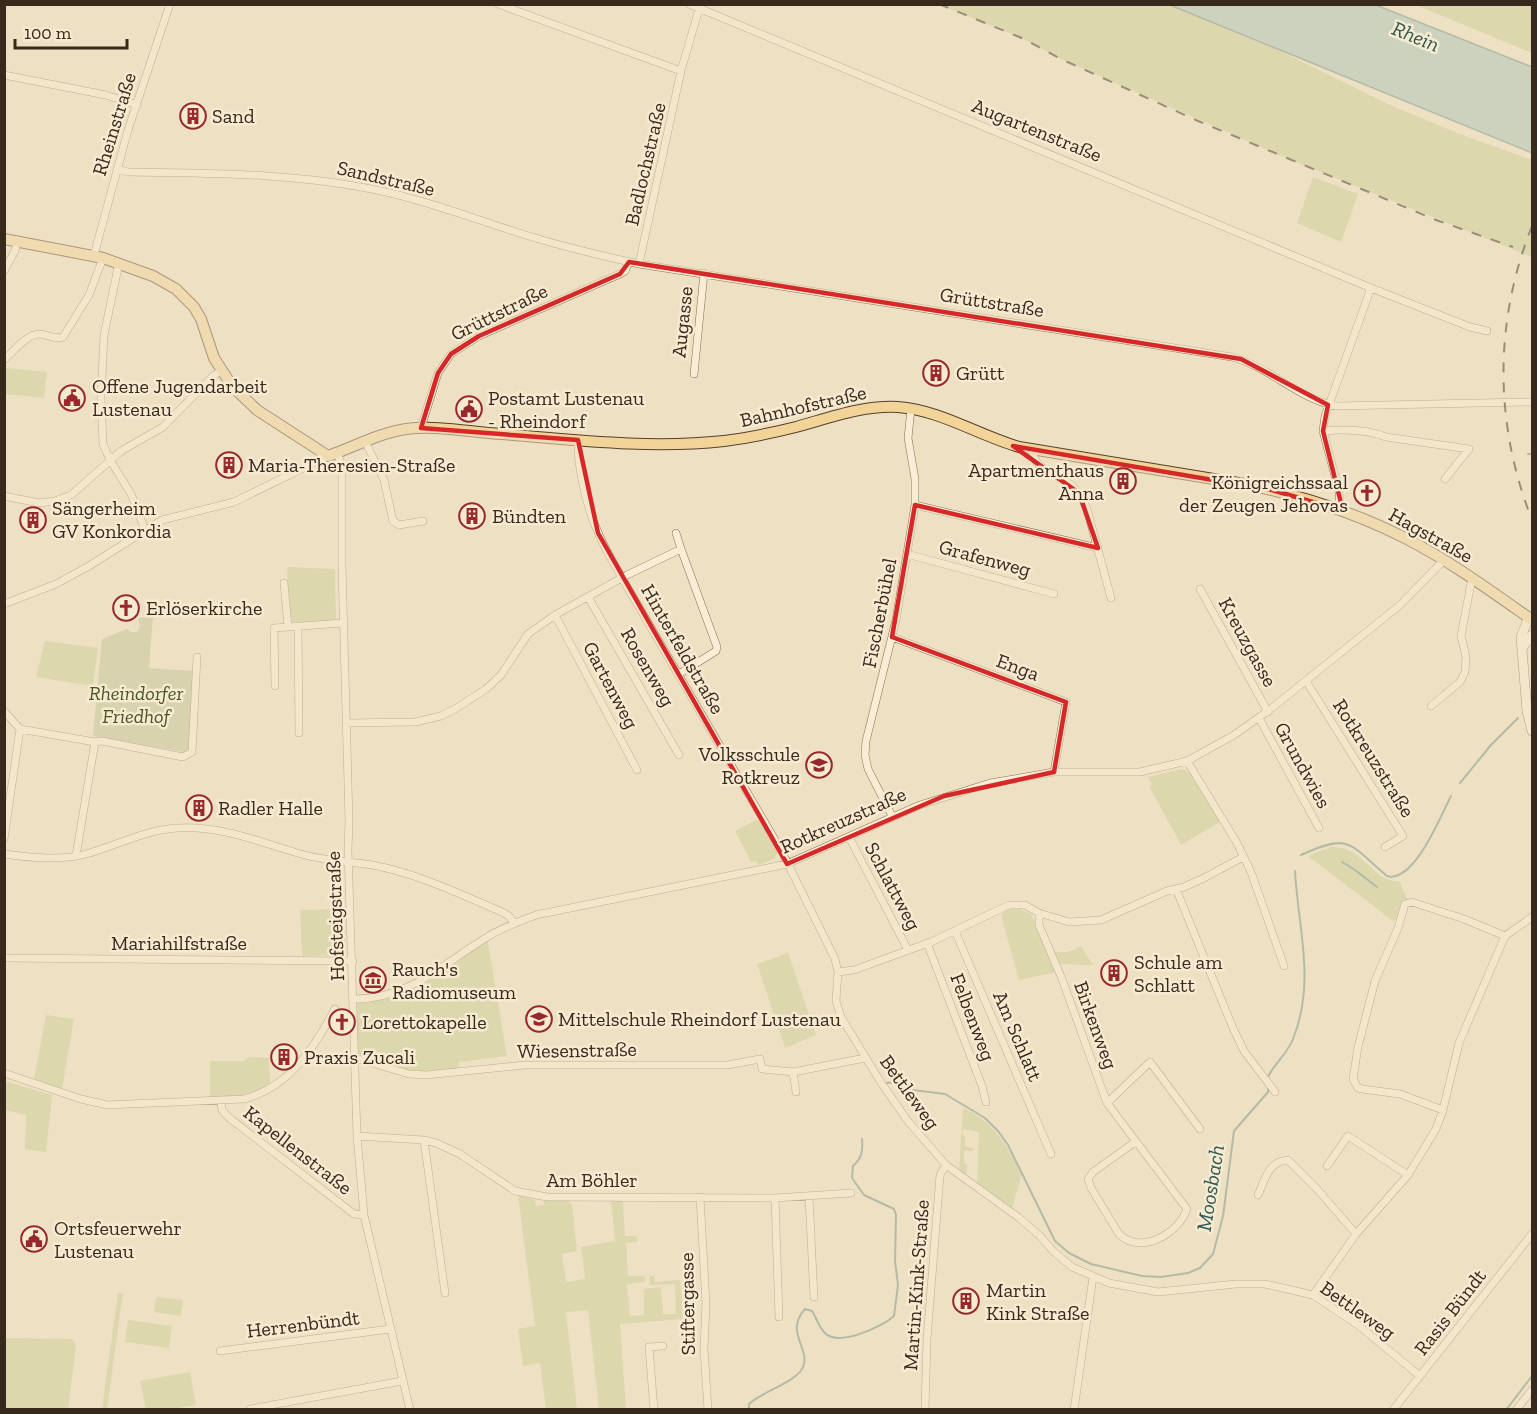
<svg xmlns="http://www.w3.org/2000/svg" width="1537" height="1414" viewBox="0 0 1537 1414" font-family="'Zilla Slab',serif">
<style>
.green{fill:#c7cc96}
.cemetery{fill:#bdc195}
.water{fill:#a4c1b8;stroke:#6b8f85;stroke-width:1.5}
.lines{fill:none;stroke-linecap:round;stroke-linejoin:round}
.stream{stroke:#6b8f85;stroke-width:2}
.street-casing{stroke:#887159;stroke-width:8}
.secondary-casing{stroke:#6a523c;stroke-width:10}
.primary-casing{stroke:#563f2d;stroke-width:12}
.street{stroke:#f9edd5;stroke-width:7}
.secondary{stroke:#f9edd5;stroke-width:9}
.primary{stroke:#f2d499;stroke-width:10}
.rail{stroke:#38291d;stroke-width:2;stroke-dasharray:10 10;stroke-linecap:butt}
.marked{fill:none;stroke:#d62828;stroke-width:4.5;stroke-linejoin:round}
.labels{text-anchor:middle;dominant-baseline:central;stroke-width:5;stroke-linejoin:round;paint-order:stroke}
.poi-label{font-size:20px;fill:#38291d;stroke:#f6ead1;text-anchor:start}
.street-label{font-size:20px;fill:#38291d;stroke:#f6ead1}
.park-label{font-size:20px;font-style:italic;fill:#495424;stroke:#f6ead1}
.water-label{font-size:21px;font-style:italic;fill:#2c5854;stroke:#f6ead1}
</style>
<rect width="100%" height="100%" fill="#eee0c2"/>
<path class="green" d="M940,5H1170L1256,39L1388,104L1457,133L1532,160V257L1291,160L1061,59L1024,39Z
M1416,5H1532V53Z
M1313,177L1358,194L1341,242L1297,223Z
M5,368L47,372L44,398L5,394Z
M287,567L335,569L336,620L292,623L289,621Z
M45,641L98,648L93,686L36,677Z
M1182,769L1190,773L1220,822L1181,845L1149,786L1152,784L1148,777Z
M758,819L778,852L774,859L758,865L756,861L751,862L735,831Z
M1331,847C1363,845 1373,883 1399,881L1409,903L1401,904L1396,920L1393,921L1308,856Z
M1017,908L1031,914L1056,972L1019,980L1001,915L1007,910Z
M344,909L346,955L302,956L300,910Z
M487,937L507,1056L459,1062V1073L422,1075L355,1058L354,999L391,995Z
M1081,946L1093,965L1058,964L1052,950C1061,955 1074,951 1081,946Z
M788,953L816,1035L785,1048L757,964Z
M46,1015L74,1019L62,1089L34,1079Z
M248,1057L269,1058L270,1083L268,1088L244,1096L210,1099V1061H245Z
M8,1082L52,1095L46,1152L25,1149L26,1115L6,1110V1084Z
M963,1108C993,1121 1008,1146 1022,1174L1011,1211L977,1185L979,1132L963,1129V1136H965V1147L973,1148V1151H964V1163L967,1164L966,1177L959,1172Z
M518,1195L535,1200L536,1206L544,1205V1200L569,1201L572,1205L577,1251L562,1254L566,1282L585,1279L581,1247L615,1241L611,1200H623L625,1236H637V1242L626,1243L628,1276H645V1282L627,1284L630,1316L644,1315V1289L661,1287L663,1314H676L675,1284L650,1285L649,1276H654L655,1282L680,1280L683,1319L620,1324L626,1409H599L588,1310L566,1312L577,1409H546L540,1363L523,1366L518,1329L535,1326Z
M118,1293H123L107,1409H102Z
M156,1297L183,1300L181,1316L154,1312Z
M128,1320L172,1326L169,1348L125,1342Z
M6,1338L72,1339L76,1345L68,1409H6Z
M190,1372L196,1405L171,1409H146L140,1381Z"/>
<path class="cemetery" d="M147,616H153L149,668L194,671L189,753L93,736L102,639L127,629L131,632H137L140,626L138,619Z"/>
<path class="water" d="M1170,5H1376L1532,67V153Z"/>
<g class="lines">
<path class="stream" d="M1528,454H1532
M1460,783L1491,745L1518,718
M1301,855C1351,832 1349,844 1387,876C1414,884 1441,815 1451,796
M1342,862L1355,870L1377,887
M1268,1077C1274,1064 1287,1054 1293,1039C1316,982 1298,928 1295,871
M887,1083L897,1082L913,1090L945,1094L985,1118L998,1131L1008,1145L1055,1241L1069,1253L1091,1264L1142,1276L1161,1277L1188,1273L1200,1268L1213,1254L1223,1216L1234,1131L1268,1092V1086
M749,1410V1404C761,1392 797,1382 803,1367C811,1349 784,1332 805,1309L812,1311C816,1317 819,1327 824,1332C837,1348 882,1327 894,1316L898,1285L895,1261L896,1215L894,1209L864,1195L852,1178L853,1166C862,1158 863,1151 862,1139
M1506,1410L1532,1376"/>
<g class="street-casing">
<path id="street" d="M498,4L681,71
M689,4L1371,288L1470,327L1487,331
M4,75L106,95L137,105
M117,169L128,172C214,173 301,173 386,192C439,204 490,225 542,240C574,249 607,257 639,264L1232,357C1270,367 1298,399 1336,406L1532,402
M94,255L128,130L170,4
M119,263L104,335L101,398L103,444L110,460L131,494L145,530
M639,264L681,71L699,9
M4,271L15,251L17,242
M4,360C13,352 27,334 39,334C48,334 54,340 63,337L89,295L103,258
M694,374L704,273
M421,428L438,373L451,354L479,336L620,274L625,271L629,262
M1323,431C1343,429 1367,429 1386,437L1469,449L1445,479
M578,440C577,466 587,509 598,532C604,548 614,563 622,578L782,852L835,959L838,972L836,1001L841,1017L880,1081L907,1120L946,1165L1018,1217L1040,1236L1053,1251L1072,1267L1109,1283L1158,1292L1236,1284H1265L1313,1295L1358,1325L1420,1376
M365,441L384,480L393,521L399,525L423,521
M1032,450C1035,471 1055,471 1070,484C1078,491 1083,499 1087,509L1111,598
M337,453L342,466V567L349,820L348,850L357,1136L364,1215L410,1410
M4,496L39,503L55,501L71,495L121,451L163,427L213,376L221,371
M915,505L1098,548
M1340,510L1339,491L1323,431L1325,416L1371,288
M676,533L681,549
M907,554L1054,594
M284,583L288,627
M1200,589L1268,712
M588,597L679,755
M4,604L56,584L89,566L162,520L234,502L328,456
M555,615L637,770
M298,626L299,733
M892,637L1066,702L1054,772
M1306,681L1403,836L1385,847
M275,686L274,628L343,623
M1431,706L1460,682L1465,672L1466,657L1461,636L1472,578
M4,711L20,729L4,839
M1259,718L1319,828
M346,723L415,722L441,716L455,709L486,689L501,675L528,634L555,615L627,575L681,549L717,647L716,651L679,674
M20,729L95,742L102,741L183,757L192,752L197,657
M1187,761L1237,843L1251,872L1284,966
M892,816L868,769L865,755L866,741L896,620L915,505V479L908,438L911,409
M849,837L908,950
M4,854C32,858 63,861 90,853C119,844 146,830 177,828C221,825 259,842 301,854C324,861 348,861 372,865C417,873 459,894 500,911L509,916L514,923
M76,856L95,742
M1176,889L1233,1028L1244,1051L1275,1092
M1039,913V925L1062,979L1107,1103L1187,1209C1179,1233 1141,1256 1119,1234L1091,1188L1088,1179L1093,1172L1135,1142
M955,931L1051,1154
M927,943L982,1086L986,1102
M4,958L353,961
M838,972L854,970L931,942L1009,905H1025L1039,913L1069,922L1101,920L1167,891L1184,887L1204,878L1243,857
M354,999C411,999 443,963 489,936C504,927 520,921 536,915L787,864L920,805L990,783L1054,772H1140L1187,761L1234,735L1272,708L1400,605L1444,560
M355,1058L409,1074L426,1075L525,1065H728L760,1059L762,1069L793,1072
M4,1073L81,1099L107,1105L244,1099C290,1087 314,1048 335,1009
M796,1092L793,1072L865,1058
M221,1101L222,1110L228,1117L354,1214L364,1215
M1107,1103L1150,1062L1200,1129
M1443,1110L1400,1094L1362,1089L1358,1088L1353,1079L1358,1047L1375,981L1398,928L1405,904L1412,902L1464,919L1505,936
M357,1136L424,1140L436,1143L460,1154L515,1191L547,1197L775,1198L851,1193
M424,1140L445,1293
M1327,1166L1348,1136L1408,1175
M1258,1195C1265,1180 1268,1161 1288,1160L1317,1189L1356,1234
M700,1197L706,1303L704,1349L708,1410
M809,1197L814,1297
M775,1198L779,1317
M1313,1295L1356,1234L1408,1175L1436,1129L1443,1110L1459,1043L1505,936L1532,917
M220,1351L390,1329
M250,1409L402,1381
M654,1410L649,1347L663,1346
M925,1410L927,1339L940,1175L946,1165
M1074,1410L1093,1277
M1393,1410L1532,1234
M1516,1410L1532,1390"/>
</g>
<g class="secondary-casing">
<path id="secondary" d="M1529,617L1521,637L1527,711L1532,731
M1523,647L1532,635"/>
</g>
<g class="primary-casing">
<path id="primary" d="M4,239L103,258L153,276L176,289L194,307L201,319L214,358L232,386L257,410L328,456C354,447 379,433 406,429C437,425 470,432 501,434C575,440 650,449 724,441C748,438 772,433 796,427C829,418 863,405 898,407C940,410 978,435 1019,447L1244,484C1300,495 1354,512 1405,538C1450,561 1491,591 1532,620"/>
</g>
<use href="#street" class="street"/>
<use href="#secondary" class="secondary"/>
<use href="#primary" class="primary"/>
<path class="rail" d="M939,4L1024,39L1061,59L1198,121L1436,220L1513,247
M1532,226C1494,322 1494,423 1532,520"/>
</g>
<path d="M0 0H1537V1414H0ZM629,262L1241,359L1328,405L1323,431L1341,503L1340,510L1272,490L1013,446L1079,493L1098,548L915,505L892,637L1066,702L1054,772L944,796L787,864L598,533L578,440L421,428L438,373L451,354L479,336L620,274Z" fill="#eee0c2" fill-opacity=".55" fill-rule="evenodd"/>
<path class="marked" d="M629,262L1241,359L1328,405L1323,431L1341,503L1340,510L1272,490L1013,446L1079,493L1098,548L915,505L892,637L1066,702L1054,772L944,796L787,864L598,533L578,440L421,428L438,373L451,354L479,336L620,274Z"/>
<defs>
<g id="building-ring" transform="scale(1.35)"><circle r="9.5" fill="#f6ead1" stroke="#97292d" stroke-width="1.5"/><path d="M-4-6H4V6H1V3H-1V6H-4ZM-2.5-4.3h1.7v1.8h-1.7ZM.8-4.3h1.7v1.8H.8ZM-2.5-1h1.7V.8h-1.7ZM.8-1h1.7V.8H.8Z" fill="#97292d"/></g>
<g id="civic-ring" transform="scale(1.35)"><circle r="9.5" fill="#f6ead1" stroke="#97292d" stroke-width="1.5"/><path d="M-.6-6.5H3V-4.5H.6V-3L4-1V1h2V6H-6V1h2V-1L-.6-3ZM-1.2 2.5V6h2.4V2.5Z" fill="#97292d"/></g>
<g id="church-ring" transform="scale(1.35)"><circle r="9.5" fill="#f6ead1" stroke="#97292d" stroke-width="1.5"/><path d="M-1.2-6h2.4v3.5h3.3v2.4h-3.3V6h-2.4V-.1h-3.3v-2.4h3.3Z" fill="#97292d"/></g>
<g id="school-ring" transform="scale(1.35)"><circle r="9.5" fill="#f6ead1" stroke="#97292d" stroke-width="1.5"/><path d="M0-5L7-2L0 1L-7-2ZM-4 1L0 2.5L4 1V4Q0 6-4 4Z" fill="#97292d"/></g>
<g id="museum-ring" transform="scale(1.35)"><circle r="9.5" fill="#f6ead1" stroke="#97292d" stroke-width="1.5"/><path d="M0-6L6-3V-2H-6V-3ZM-5-1h2V3h-2ZM-1-1h2V3h-2ZM3-1h2V3H3ZM-6 4H6V6H-6Z" fill="#97292d"/></g>
</defs>
<g fill-rule="evenodd">
<use href="#building-ring" x="193" y="116"/>
<use href="#building-ring" x="936" y="373"/>
<use href="#civic-ring" x="72" y="398"/>
<use href="#civic-ring" x="469" y="409"/>
<use href="#building-ring" x="229" y="465"/>
<use href="#building-ring" x="1123" y="481"/>
<use href="#church-ring" x="1367" y="493"/>
<use href="#building-ring" x="472" y="516"/>
<use href="#building-ring" x="33" y="520"/>
<use href="#church-ring" x="126" y="608"/>
<use href="#school-ring" x="819" y="765"/>
<use href="#building-ring" x="199" y="808"/>
<use href="#building-ring" x="1114" y="973"/>
<use href="#museum-ring" x="373" y="980"/>
<use href="#school-ring" x="539" y="1019"/>
<use href="#church-ring" x="342" y="1022"/>
<use href="#building-ring" x="284" y="1057"/>
<use href="#civic-ring" x="34" y="1239"/>
<use href="#building-ring" x="966" y="1301"/>
</g>
<g class="labels">
<g class="poi-label">
<text x="212" y="116">Sand</text>
<text x="956" y="373">Grütt</text>
<text x="92" y="386">Offene Jugendarbeit<tspan x="92" dy="23">Lustenau</tspan></text>
<text x="488" y="398">Postamt Lustenau<tspan x="488" dy="23">- Rheindorf</tspan></text>
<text x="248" y="465">Maria-Theresien-Straße</text>
<text x="1104" y="470" text-anchor="end">Apartmenthaus<tspan x="1104" dy="23">Anna</tspan></text>
<text x="1348" y="482" text-anchor="end">Königreichssaal<tspan x="1348" dy="23">der Zeugen Jehovas</tspan></text>
<text x="52" y="508">Sängerheim<tspan x="52" dy="23">GV Konkordia</tspan></text>
<text x="492" y="516">Bündten</text>
<text x="146" y="608">Erlöserkirche</text>
<text x="800" y="754" text-anchor="end">Volksschule<tspan x="800" dy="23">Rotkreuz</tspan></text>
<text x="218" y="808">Radler Halle</text>
<text x="1134" y="962">Schule am<tspan x="1134" dy="23">Schlatt</tspan></text>
<text x="392" y="969">Rauch's<tspan x="392" dy="23">Radiomuseum</tspan></text>
<text x="558" y="1019">Mittelschule Rheindorf Lustenau</text>
<text x="362" y="1022">Lorettokapelle</text>
<text x="304" y="1057">Praxis Zucali</text>
<text x="54" y="1228">Ortsfeuerwehr<tspan x="54" dy="23">Lustenau</tspan></text>
<text x="986" y="1290">Martin<tspan x="986" dy="23">Kink Straße</tspan></text>
</g>
<g class="street-label">
<text transform="translate(114 124) rotate(-73)">Rheinstraße</text>
<text transform="translate(1037 130) rotate(22)">Augartenstraße</text>
<text transform="translate(645 164) rotate(-77)">Badlochstraße</text>
<text transform="translate(386 178) rotate(13)">Sandstraße</text>
<text transform="translate(992 302) rotate(9)">Grüttstraße</text>
<text transform="translate(499 312) rotate(-26)">Grüttstraße</text>
<text transform="translate(682 322) rotate(-84)">Augasse</text>
<text transform="translate(803 406) rotate(-13)">Bahnhofstraße</text>
<text transform="translate(1431 535) rotate(29)">Hagstraße</text>
<text transform="translate(985 558) rotate(15)">Grafenweg</text>
<text transform="translate(879 613) rotate(-79)">Fischerbühel</text>
<text transform="translate(1248 642) rotate(61)">Kreuzgasse</text>
<text transform="translate(683 649) rotate(60)">Hinterfeldstraße</text>
<text transform="translate(648 667) rotate(60)">Rosenweg</text>
<text transform="translate(1018 667) rotate(20)">Enga</text>
<text transform="translate(611 685) rotate(62)">Gartenweg</text>
<text transform="translate(1374 758) rotate(58)">Rotkreuzstraße</text>
<text transform="translate(1303 765) rotate(61)">Grundwies</text>
<text transform="translate(843 820) rotate(-24)">Rotkreuzstraße</text>
<text transform="translate(893 886) rotate(62)">Schlattweg</text>
<text transform="translate(335 916) rotate(-92)">Hofsteigstraße</text>
<text x="179" y="943">Mariahilfstraße</text>
<text transform="translate(973 1017) rotate(69)">Felbenweg</text>
<text transform="translate(1096 1025) rotate(70)">Birkenweg</text>
<text transform="translate(1018 1036) rotate(67)">Am Schlatt</text>
<text transform="translate(577 1050) rotate(-1)">Wiesenstraße</text>
<text transform="translate(910 1092) rotate(54)">Bettleweg</text>
<text transform="translate(298 1150) rotate(38)">Kapellenstraße</text>
<text x="592" y="1180">Am Böhler</text>
<text transform="translate(916 1285) rotate(-86)">Martin-Kink-Straße</text>
<text transform="translate(687 1304) rotate(-91)">Stiftergasse</text>
<text transform="translate(1358 1310) rotate(35)">Bettleweg</text>
<text transform="translate(1450 1312) rotate(-52)">Rasis Bündt</text>
<text transform="translate(303 1324) rotate(-7)">Herrenbündt</text>
</g>
<g class="park-label">
<text x="136" y="693">Rheindorfer<tspan x="136" dy="23">Friedhof</tspan></text>
</g>
<g class="water-label">
<text transform="translate(1416 36) rotate(22)">Rhein</text>
<text transform="translate(1210 1188) rotate(-81)">Moosbach</text>
</g>
</g>
<rect width="1537" height="1414" fill="none" stroke="#38291d" stroke-width="12"/>
<path d="M15 39v9h112v-9" fill="none" stroke="#38291d" stroke-width="3"/>
<text x="24" y="39" font-size="18" fill="#38291d" stroke="#f6ead1" stroke-width="4.5" paint-order="stroke">100 m</text>
</svg>
